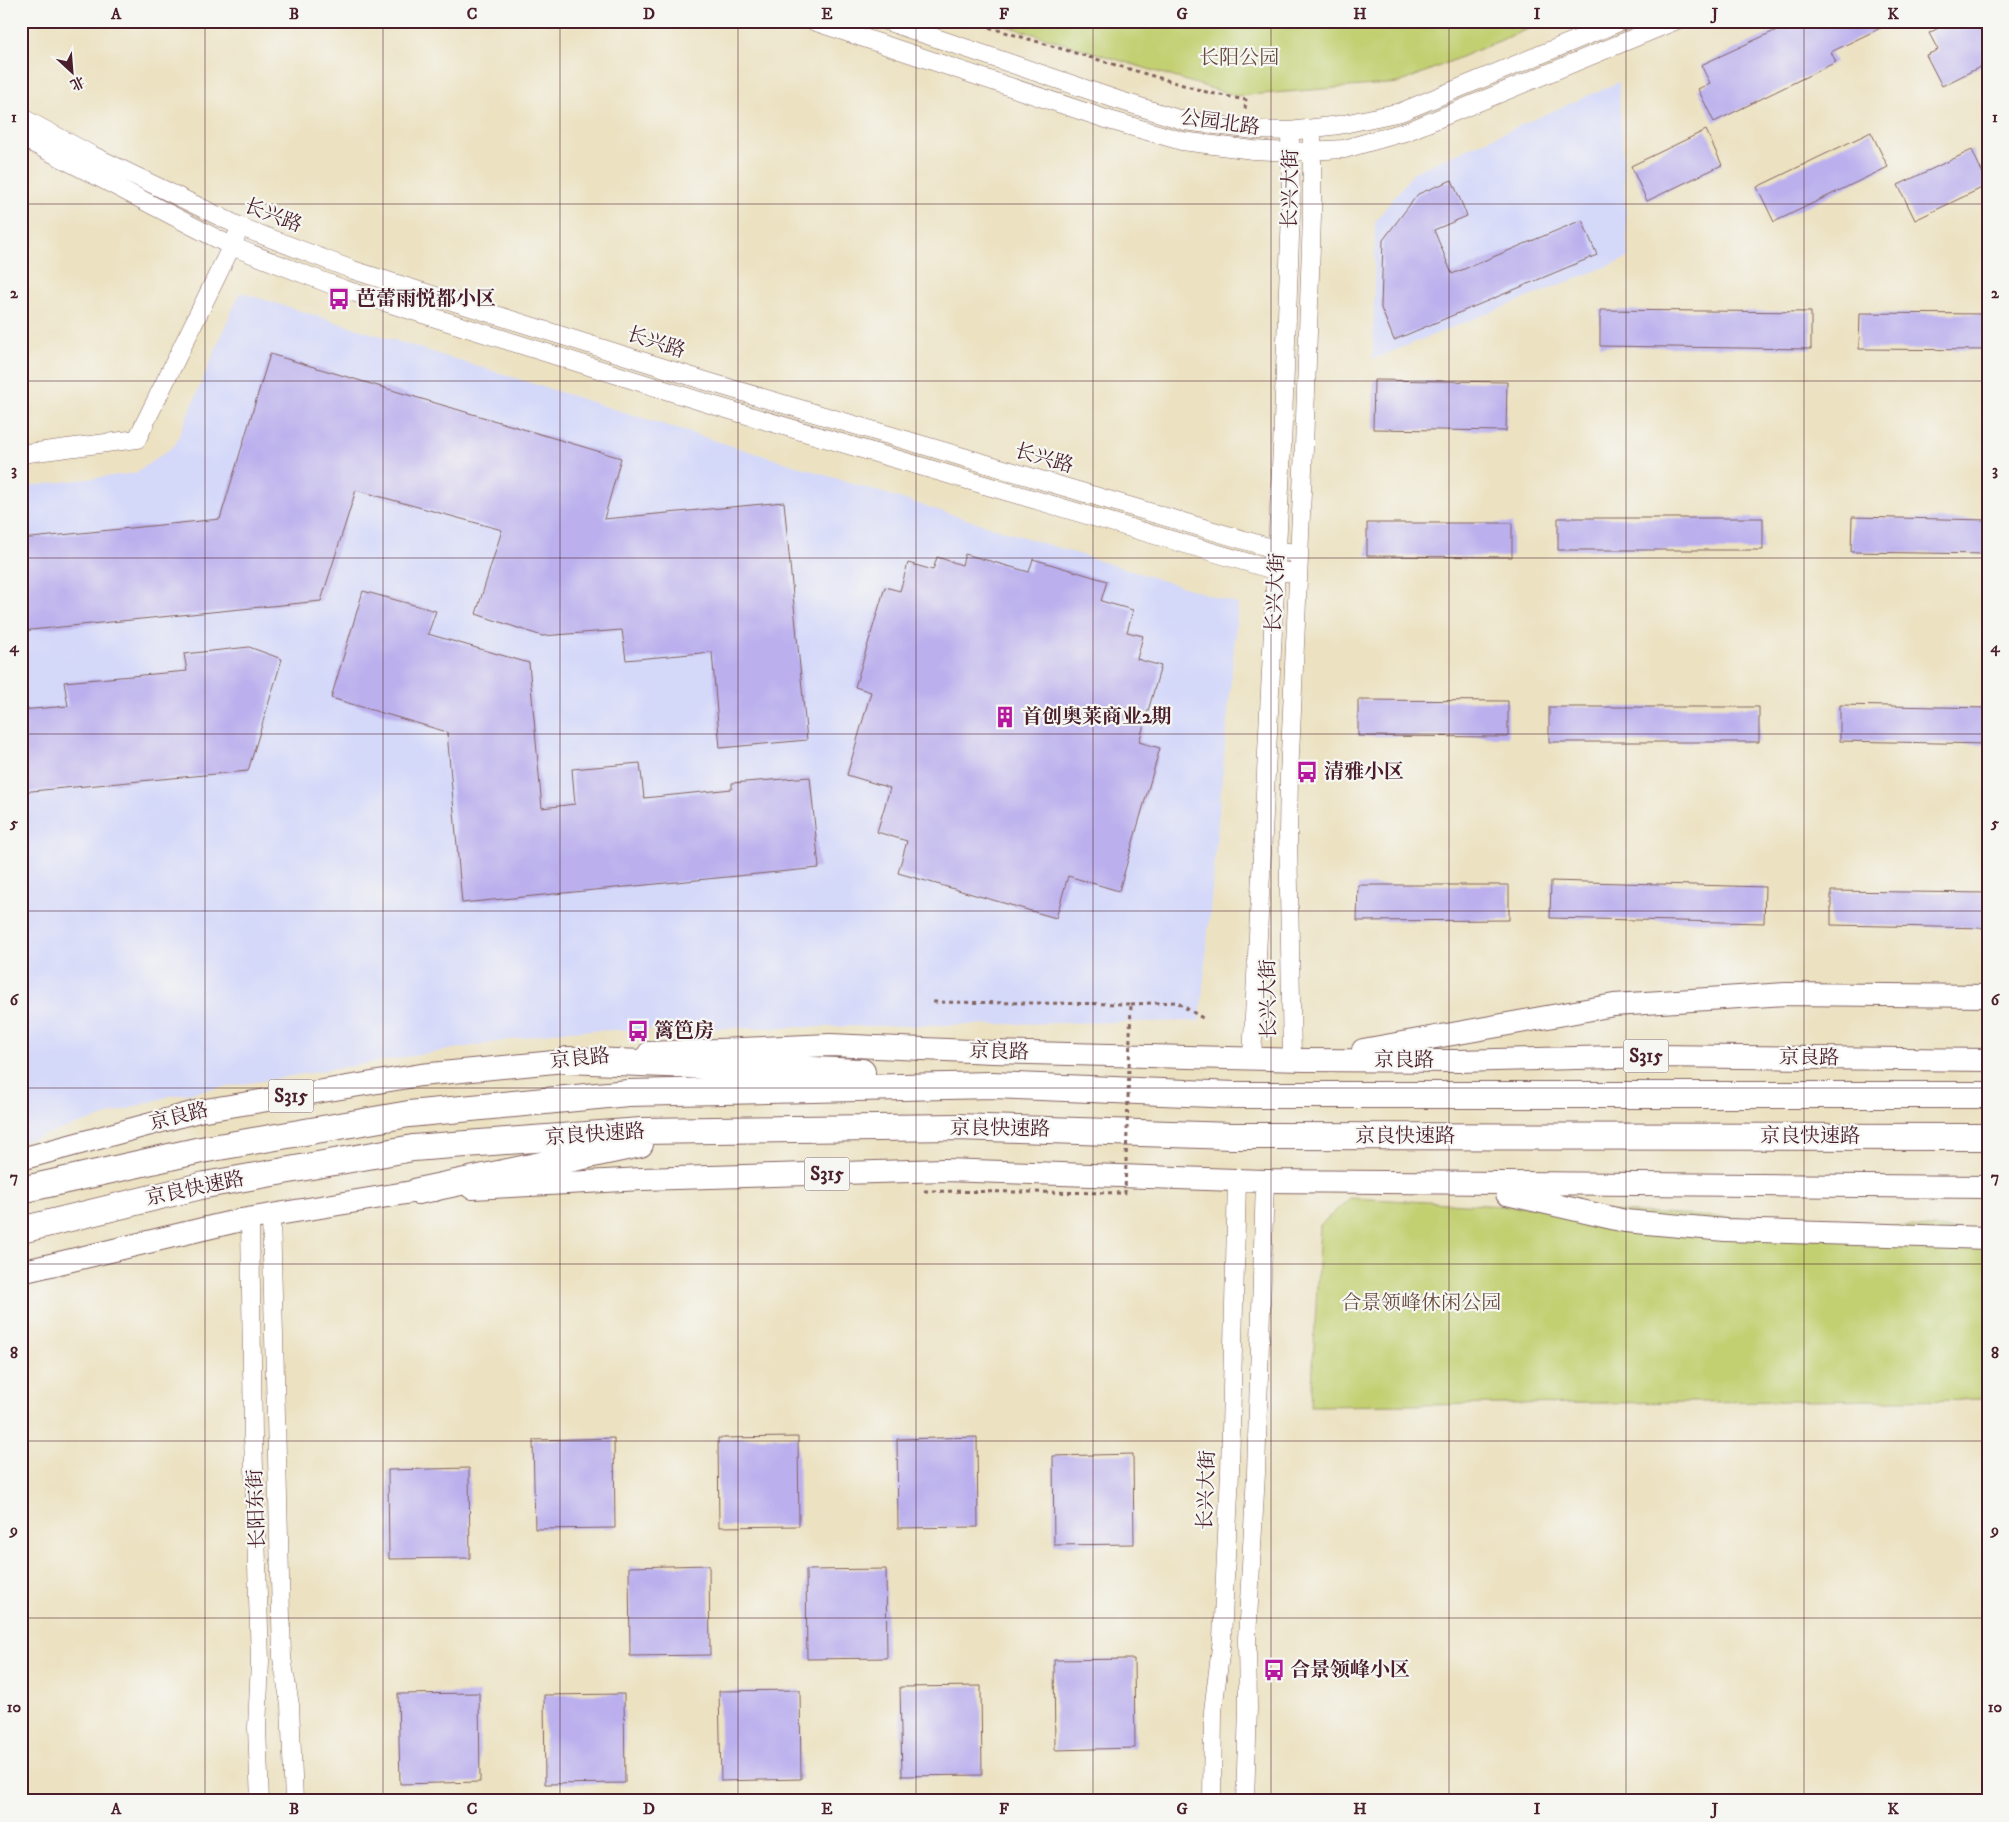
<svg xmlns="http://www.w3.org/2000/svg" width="2009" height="1822" viewBox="0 0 2009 1822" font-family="'IM FELL DW Pica','Noto Serif SC',serif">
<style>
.built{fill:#d4d8f9}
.park{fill:#c2d072;stroke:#86784e}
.building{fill:#bbb0ed}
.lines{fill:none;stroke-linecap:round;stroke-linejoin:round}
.minor-casing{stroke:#836360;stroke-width:19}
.major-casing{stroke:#836360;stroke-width:24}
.highway-casing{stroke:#836360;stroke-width:28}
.path{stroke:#836360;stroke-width:3;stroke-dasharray:4 4;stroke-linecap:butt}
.minor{stroke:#fff;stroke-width:18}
.major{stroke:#fff;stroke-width:22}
.highway{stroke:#fff;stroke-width:26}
.path-bridge{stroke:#836360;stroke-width:3;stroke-dasharray:4 4;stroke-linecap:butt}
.grid{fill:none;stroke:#4a1f2b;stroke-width:1;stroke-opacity:0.55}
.labels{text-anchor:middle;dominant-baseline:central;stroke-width:4.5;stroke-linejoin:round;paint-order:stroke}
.shield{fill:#f6f6f2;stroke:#7e6067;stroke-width:1}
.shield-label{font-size:19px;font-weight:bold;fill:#4a1f2b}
.park-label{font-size:20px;fill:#684b3d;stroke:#f6f6f2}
.street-label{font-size:20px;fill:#4a1f2b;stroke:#f6f6f2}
.poi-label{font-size:20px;font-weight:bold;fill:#4a1f2b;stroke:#f6f6f2;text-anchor:start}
.neatline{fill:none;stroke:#4a1f2b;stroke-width:2}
.grid-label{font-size:16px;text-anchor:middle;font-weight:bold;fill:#4a1f2b}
</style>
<rect width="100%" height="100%" fill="#f6f6f2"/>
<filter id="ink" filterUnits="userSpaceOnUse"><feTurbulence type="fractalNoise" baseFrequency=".02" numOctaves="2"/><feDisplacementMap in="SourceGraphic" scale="10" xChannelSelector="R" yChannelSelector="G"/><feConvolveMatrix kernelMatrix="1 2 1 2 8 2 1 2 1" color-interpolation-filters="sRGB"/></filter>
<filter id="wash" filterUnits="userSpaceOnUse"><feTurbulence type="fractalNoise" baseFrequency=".0096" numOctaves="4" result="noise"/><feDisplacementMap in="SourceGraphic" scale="20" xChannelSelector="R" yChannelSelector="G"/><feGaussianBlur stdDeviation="1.12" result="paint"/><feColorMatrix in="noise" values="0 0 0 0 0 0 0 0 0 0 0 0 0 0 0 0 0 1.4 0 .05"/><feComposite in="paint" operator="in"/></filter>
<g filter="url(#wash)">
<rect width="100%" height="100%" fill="#ece2c2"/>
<path class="built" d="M1619,82L1628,258L1373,359L1375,222L1414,172Z
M240,292L1238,604L1200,1021L563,1031L170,1096L21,1142V487L136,473L175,445Z"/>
<path class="park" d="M991,21H1547L1399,83L1236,96Z
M1350,1198L1988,1231V1399L1311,1406L1320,1225Z"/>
<g id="blocks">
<path class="building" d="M1796,21H1895L1831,52L1836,62L1714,122L1698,89L1710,83L1701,65Z
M1952,21H1974L1978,29L1988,25V63L1942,86L1926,55L1938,50L1929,33Z
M1706,130L1722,165L1647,201L1631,166Z
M1871,132L1888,167L1774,222L1757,187Z
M1972,150L1988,185L1915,220L1898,185Z
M1452,180L1467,216L1434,230L1452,274L1582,220L1597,255L1394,340L1381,308L1383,240L1418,194Z
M1600,310L1811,312V349L1600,346Z
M1860,313L1988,314V350L1859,349Z
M270,354L621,458L604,519L784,502L807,740L720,748L712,652L626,660L622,630L542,636L476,614L502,530L356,490L321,601L21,631V539L220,519Z
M1374,380L1507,382L1506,431L1373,429Z
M1852,517L1988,520V554L1851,552Z
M1558,518H1763V550H1558Z
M1367,523H1512V557L1367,556Z
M965,554L1029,572L1033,559L1107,581L1101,601L1133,610L1127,632L1143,636L1137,659L1161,666L1139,742L1160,748L1119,891L1068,876L1056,918L898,873L907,841L877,832L890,788L847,775L871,692L855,687L885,587L900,591L908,563L933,570L937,557L962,565Z
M363,591L436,611L428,634L529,663L542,808L575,804L572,769L640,763L644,798L732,789V783L810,777L819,868L462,903L447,732L331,698Z
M249,647L282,659L248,771L21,792V710L68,706L64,682L187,671L184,654Z
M1358,700L1508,701V737L1358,736Z
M1840,705L1988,708V744L1840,741Z
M1549,707H1759V742H1549Z
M1551,881L1765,887L1764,923L1550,918Z
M1358,885H1509V920L1357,921Z
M1831,891L1988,893V928L1831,925Z
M798,1437L799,1526L719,1527L718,1438Z
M977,1437L978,1527L898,1528L897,1439Z
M614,1438L615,1528L535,1529L533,1440Z
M1133,1454L1134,1544L1054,1545L1053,1456Z
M469,1468L470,1558L389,1559L388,1470Z
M709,1565L710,1655L630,1656L629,1567Z
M886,1569L887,1658L807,1659L806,1570Z
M1134,1659L1135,1748L1055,1750L1054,1660Z
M981,1686L982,1775L902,1776L900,1687Z
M800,1690L801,1779L721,1781L719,1691Z
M479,1693L480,1782L400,1784L398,1694Z
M624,1694L625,1783L545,1784L544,1695Z"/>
</g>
</g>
<g filter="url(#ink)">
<use href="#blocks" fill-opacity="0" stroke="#836360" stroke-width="1"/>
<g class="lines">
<g class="minor-casing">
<path id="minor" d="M813,21L1109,120L1182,141L1253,150L1290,152L1344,149L1408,131L1675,21
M886,21L1115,99L1185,121L1255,130L1290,131L1339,125L1401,112L1622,21
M21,117L90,154L241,227L353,270L709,382L1278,550L1299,554
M21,137L231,246L343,289L716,406L1277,571L1298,573
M21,454L137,439L236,237
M1252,1058L1282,447L1291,212L1290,131
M1292,1059L1288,833L1289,776L1304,448L1312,216V129
M271,1215L282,1658L290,1705L294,1801
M250,1219L253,1436L260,1661L257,1728L260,1801
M1212,1801L1213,1711L1222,1639L1230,1472L1237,1180
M1245,1801L1248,1708L1247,1639L1256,1473L1265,1181"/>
</g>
<g class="major-casing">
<path id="major" d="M1363,1050L1614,1005L1786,994L1988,996
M649,1053L830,1045L993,1052L1305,1060L1459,1061L1653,1056L1988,1060
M21,1159L199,1111L421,1075L585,1059
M472,1188L642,1179L945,1170L1265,1181L1988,1187
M1507,1194L1625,1221L1725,1230L1988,1238
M21,1272L241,1220L418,1191L435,1190"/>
</g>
<g class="highway-casing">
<path id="highway" d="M567,1060L862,1072
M21,1190L201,1150L409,1114L628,1093L992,1085L1235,1095H1988
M418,1191L640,1144
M21,1230L205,1185L413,1148L641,1131L957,1127L1232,1136L1988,1137"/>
</g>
<path class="path" d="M991,21L988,27L1210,93L1246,100L1245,109
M1131,1004L1176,1002L1206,1020"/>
<use href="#minor" class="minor"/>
<use href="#major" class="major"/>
<use href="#highway" class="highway"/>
<path class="path-bridge" d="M924,1191L1125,1193L1131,1004L930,1002"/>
</g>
</g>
<path class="grid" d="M205,21V1801M383,21V1801M560,21V1801M738,21V1801M916,21V1801M1093,21V1801M1271,21V1801M1449,21V1801M1626,21V1801M1804,21V1801M21,204H1988M21,381H1988M21,558H1988M21,734H1988M21,911H1988M21,1088H1988M21,1264H1988M21,1441H1988M21,1618H1988"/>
<defs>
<g id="bus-bare" transform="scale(1.725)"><path d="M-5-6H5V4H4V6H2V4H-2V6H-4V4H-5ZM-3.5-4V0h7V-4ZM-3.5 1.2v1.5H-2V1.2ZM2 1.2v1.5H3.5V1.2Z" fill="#b5179e" stroke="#f6f6f2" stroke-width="2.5" paint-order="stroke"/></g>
<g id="building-bare" transform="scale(1.725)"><path d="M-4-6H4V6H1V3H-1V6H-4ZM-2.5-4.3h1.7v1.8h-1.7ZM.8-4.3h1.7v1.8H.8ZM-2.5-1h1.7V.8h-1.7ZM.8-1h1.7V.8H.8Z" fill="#b5179e" stroke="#f6f6f2" stroke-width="2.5" paint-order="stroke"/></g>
</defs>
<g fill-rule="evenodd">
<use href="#bus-bare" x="339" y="299"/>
<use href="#building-bare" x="1005" y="717"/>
<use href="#bus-bare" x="1307" y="772"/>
<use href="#bus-bare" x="638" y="1031"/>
<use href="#bus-bare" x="1274" y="1670"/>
</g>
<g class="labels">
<g class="shield">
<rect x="1623.5" y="1039.5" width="45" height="33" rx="4"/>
<rect x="268.5" y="1079.5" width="45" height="33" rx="4"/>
<rect x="804.5" y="1157.5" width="45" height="33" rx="4"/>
</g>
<g class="shield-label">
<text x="1646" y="1056">S315</text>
<text x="291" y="1096">S315</text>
<text x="827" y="1174">S315</text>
</g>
<g class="park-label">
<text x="1239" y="58">长阳公园</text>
<text x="1421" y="1303">合景领峰休闲公园</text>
</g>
<g class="street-label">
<text transform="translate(1220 123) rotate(8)">公园北路</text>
<text transform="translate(1291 189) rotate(-89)">长兴大街</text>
<text transform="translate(273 216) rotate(21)">长兴路</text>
<text transform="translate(656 343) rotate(18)">长兴路</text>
<text transform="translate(1044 459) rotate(16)">长兴路</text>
<text transform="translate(1276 593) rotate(-87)">长兴大街</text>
<text transform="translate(1269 999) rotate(-91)">长兴大街</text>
<text transform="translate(999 1052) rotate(2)">京良路</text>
<text transform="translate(1809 1058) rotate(1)">京良路</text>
<text transform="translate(580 1059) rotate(-6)">京良路</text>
<text x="1404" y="1060">京良路</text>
<text transform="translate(179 1117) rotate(-14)">京良路</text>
<text transform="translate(1000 1129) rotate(1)">京良快速路</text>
<text transform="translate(595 1135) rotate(-4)">京良快速路</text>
<text x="1405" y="1136">京良快速路</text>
<text x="1810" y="1136">京良快速路</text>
<text transform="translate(195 1189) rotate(-12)">京良快速路</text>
<text transform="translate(1207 1490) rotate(-88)">长兴大街</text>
<text transform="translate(257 1509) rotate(-92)">长阳东街</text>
</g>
<g class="poi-label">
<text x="356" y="299">芭蕾雨悦都小区</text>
<text x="1022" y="717">首创奥莱商业2期</text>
<text x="1324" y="772">清雅小区</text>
<text x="654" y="1031">篱笆房</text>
<text x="1290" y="1670">合景领峰小区</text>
</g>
</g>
<rect width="2009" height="1822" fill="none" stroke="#f6f6f2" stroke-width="55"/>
<g transform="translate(72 72) rotate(154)" stroke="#f6f6f2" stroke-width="4" paint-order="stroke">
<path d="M0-4L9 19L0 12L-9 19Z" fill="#4a1f2b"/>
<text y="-8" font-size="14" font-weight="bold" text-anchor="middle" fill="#4a1f2b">北</text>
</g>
<rect x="28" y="28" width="1954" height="1766" class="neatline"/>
<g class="grid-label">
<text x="116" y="19">A</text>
<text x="294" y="19">B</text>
<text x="472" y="19">C</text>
<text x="649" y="19">D</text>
<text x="827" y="19">E</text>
<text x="1004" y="19">F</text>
<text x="1182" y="19">G</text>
<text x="1360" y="19">H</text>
<text x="1537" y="19">I</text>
<text x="1715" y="19">J</text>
<text x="1893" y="19">K</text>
<text x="14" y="122">1</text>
<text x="1995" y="122">1</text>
<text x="14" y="298">2</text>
<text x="1995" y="298">2</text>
<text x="14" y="475">3</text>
<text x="1995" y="475">3</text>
<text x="14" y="652">4</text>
<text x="1995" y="652">4</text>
<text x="14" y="828">5</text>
<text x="1995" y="828">5</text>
<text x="14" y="1005">6</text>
<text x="1995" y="1005">6</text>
<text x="14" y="1182">7</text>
<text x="1995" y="1182">7</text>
<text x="14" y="1358">8</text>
<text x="1995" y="1358">8</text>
<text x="14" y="1535">9</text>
<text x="1995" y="1535">9</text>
<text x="14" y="1712">10</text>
<text x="1995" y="1712">10</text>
<text x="116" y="1814">A</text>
<text x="294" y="1814">B</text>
<text x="472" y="1814">C</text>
<text x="649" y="1814">D</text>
<text x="827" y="1814">E</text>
<text x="1004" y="1814">F</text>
<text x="1182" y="1814">G</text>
<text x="1360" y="1814">H</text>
<text x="1537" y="1814">I</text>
<text x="1715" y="1814">J</text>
<text x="1893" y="1814">K</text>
</g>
</svg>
